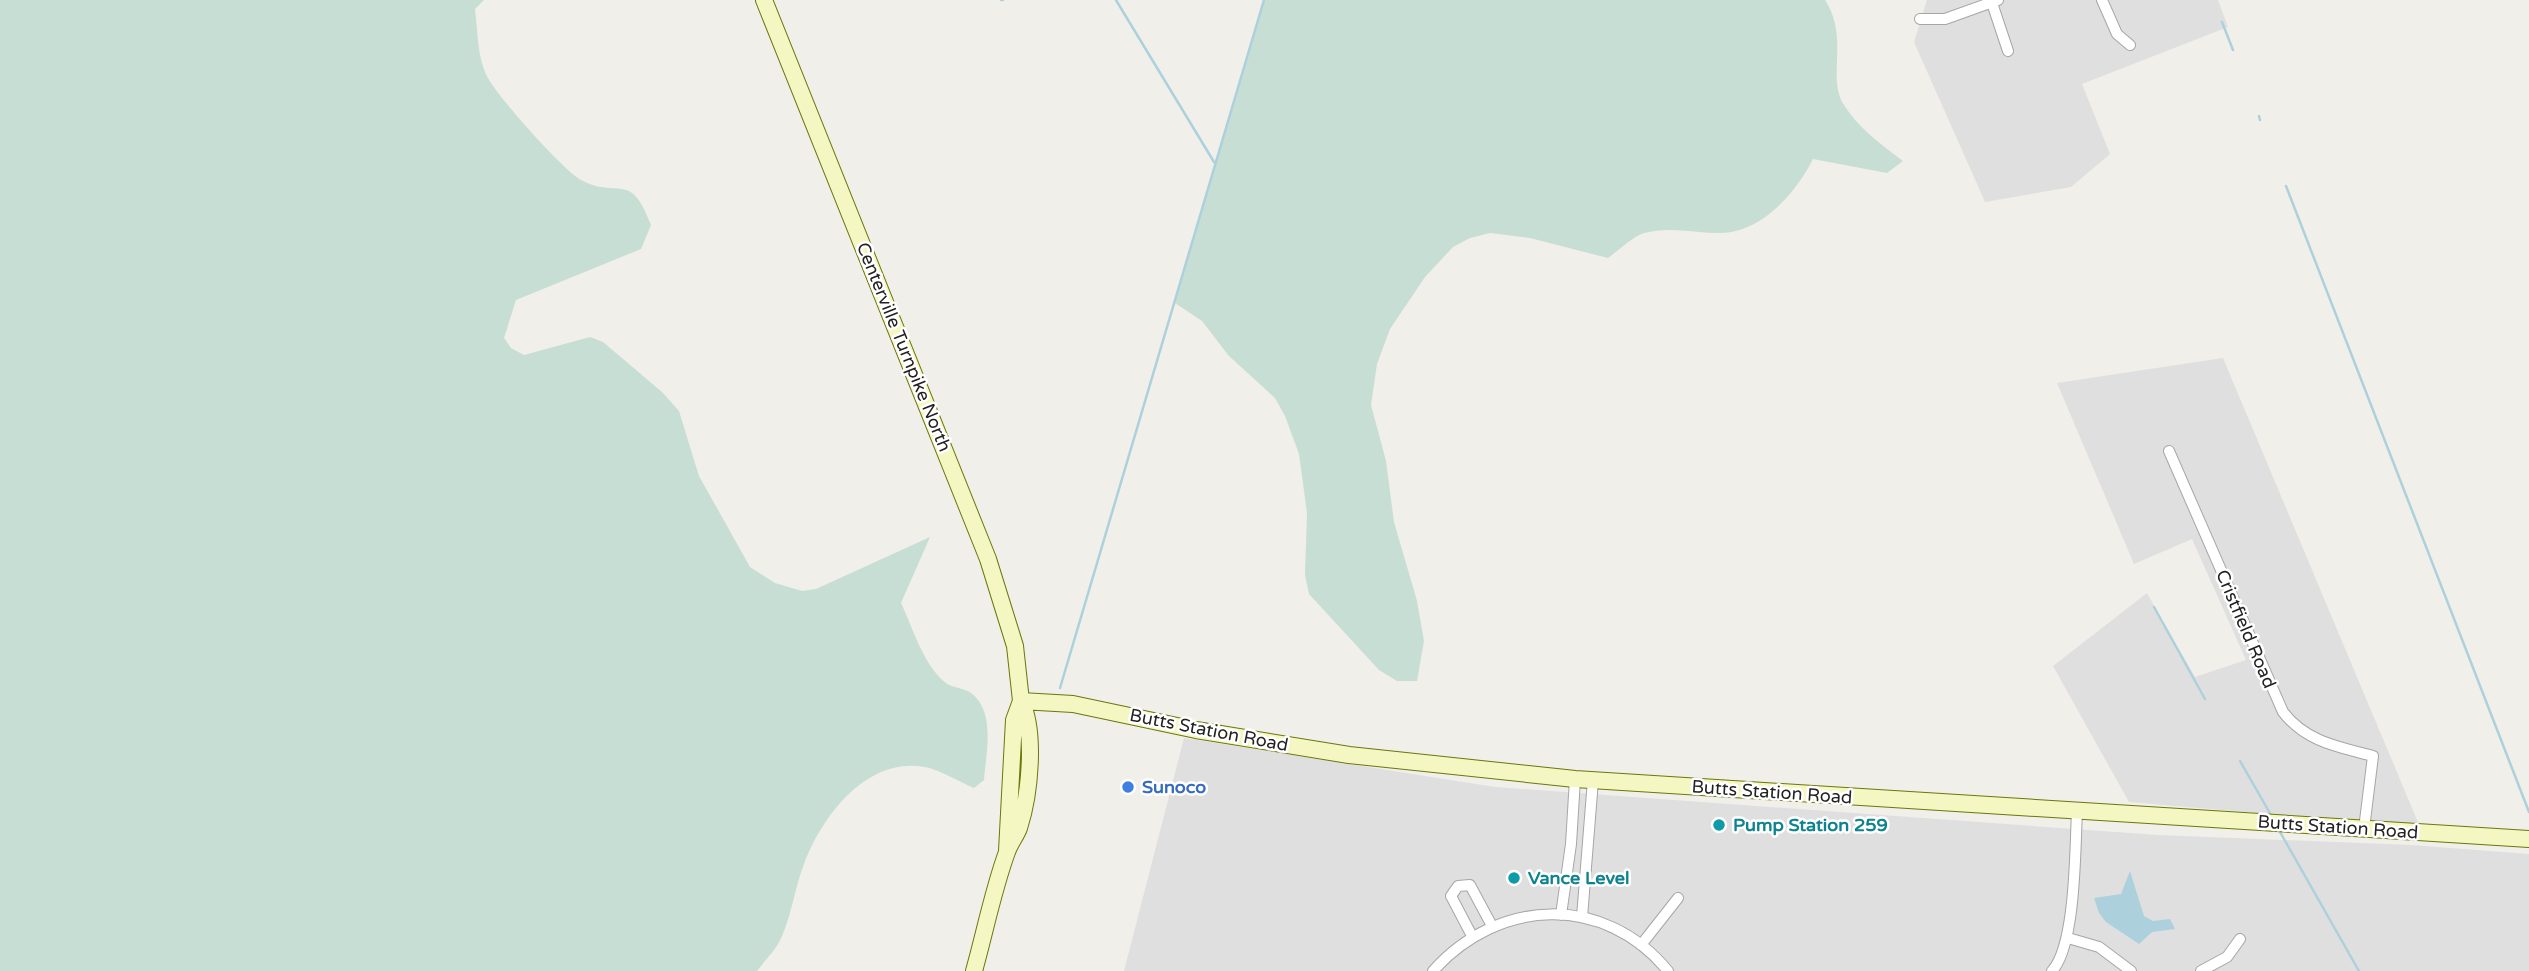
<svg xmlns="http://www.w3.org/2000/svg" width="2529" height="971" viewBox="0 0 2529 971" font-family="'Varela Round',sans-serif">
<style>
.residential{fill:#e0dfdf}
.wetland{fill:#c7ded4}
.water{fill:#add1dc}
.lines{fill:none;stroke-linecap:round;stroke-linejoin:round}
.stream{stroke:#add1dc;stroke-width:2.5}
.street-casing{stroke:#a6a6a6;stroke-width:12}
.secondary-casing{stroke:#6b760c;stroke-width:18}
.street{stroke:#fff;stroke-width:10}
.secondary{stroke:#f4f7c2;stroke-width:16}
.shop-dot{fill:#3f7fe0;stroke:#fff;stroke-width:2.5}
.culture-dot{fill:#0f9aa8;stroke:#fff;stroke-width:2.5}
.labels{text-anchor:middle;dominant-baseline:central;stroke-width:5;stroke-linejoin:round;paint-order:stroke}
.street-label{font-size:18px;fill:#222;stroke:#fff}
.shop-label{font-size:18px;font-weight:bold;fill:#366cbe;stroke:#fff;text-anchor:start}
.culture-label{font-size:18px;font-weight:bold;fill:#0d838f;stroke:#fff;text-anchor:start}
</style>
<rect width="100%" height="100%" fill="#f1efe9"/>
<path class="residential" d="M1927,0H2218L2228,27L2082,84L2110,154L2071,187L1985,202L1914,42Z
M2223,358L2420,827L2129,802L2053,666L2147,593L2195,677L2246,660L2192,539L2134,564L2057,383Z
M1184,738L1495,787L2158,835L2411,845L2529,854V971H1124Z"/>
<path class="wetland" d="M0,0H484L475,9C478,31 477,58 488,78C498,97 563,170 581,180C619,200 630,169 651,225L641,249L516,300L504,338L511,348L524,355L590,337L603,342L662,392L679,411L699,476L750,567L775,583L802,591L816,589L930,537L901,603C913,628 923,665 946,683C953,688 964,688 971,693C996,712 986,753 984,780L974,788C959,782 941,770 925,767C867,756 822,816 804,864C795,887 792,913 782,936C777,949 765,960 757,971H0Z
M1264,0H1825C1850,39 1826,77 1844,105C1858,128 1882,145 1903,161L1887,173L1813,159C1796,193 1761,233 1720,233C1694,233 1669,226 1644,233C1632,237 1618,251 1608,258L1530,238L1490,233L1470,238L1453,247L1425,277L1390,329L1377,364L1371,405L1386,461L1394,522L1417,601L1424,641L1417,681H1397L1379,670L1309,594L1305,575L1307,513L1299,454L1285,416L1275,398L1229,356L1202,321L1175,303Z"/>
<path class="water" d="M2130,871L2144,916L2153,921L2170,919L2175,929L2152,932L2139,944L2106,922L2099,913L2094,898L2121,894Z"/>
<g class="lines">
<path class="stream" d="M1001,0H1003
M1116,0L1214,162
M2222,22L2233,50
M2259,116L2260,120
M2286,186L2529,812
M2154,607L2205,699
M1060,688L1264,0
M2240,761L2271,815
M2280,832L2359,971"/>
<g class="street-casing">
<path id="street" d="M1991,0L2008,51
M2102,0L2117,34L2130,45
M1920,19H1945L1998,0
M2169,451L2283,712C2306,742 2339,747 2373,756L2364,829
M1561,915L1571,844L1575,779
M1582,917L1593,780
M1472,936L1451,896L1458,886L1470,885L1492,926
M2068,938L2099,947L2131,971
M1641,945L1678,898
M1433,971C1498,898 1604,893 1668,971
M2052,971C2076,945 2075,848 2077,811
M2201,971L2227,957L2240,939"/>
</g>
<g class="secondary-casing">
<path id="secondary" d="M764,0L988,559L1015,646L1021,701L1014,720L1007,851
M1021,701L1073,704L1196,730L1349,755L1575,779L2529,839
M974,971C985,932 993,890 1007,852C1010,843 1016,836 1019,828C1030,794 1036,732 1021,701"/>
</g>
<use href="#street" class="street"/>
<use href="#secondary" class="secondary"/>
</g>
<circle class="shop-dot" cx="1128" cy="787" r="7"/>
<g class="culture-dot">
<circle cx="1719" cy="825" r="7"/>
<circle cx="1514" cy="878" r="7"/>
</g>
<g class="labels">
<g class="street-label">
<text transform="translate(904 347) rotate(68)">Centerville Turnpike North</text>
<text transform="translate(2246 629) rotate(67)">Cristfield Road</text>
<text transform="translate(1209 730) rotate(11)">Butts Station Road</text>
<text transform="translate(1772 792) rotate(4)">Butts Station Road</text>
<text transform="translate(2338 827) rotate(4)">Butts Station Road</text>
</g>
<g class="shop-label">
<text x="1142" y="787">Sunoco</text>
</g>
<g class="culture-label">
<text x="1733" y="825">Pump Station 259</text>
<text x="1528" y="878">Vance Level</text>
</g>
</g>
</svg>
